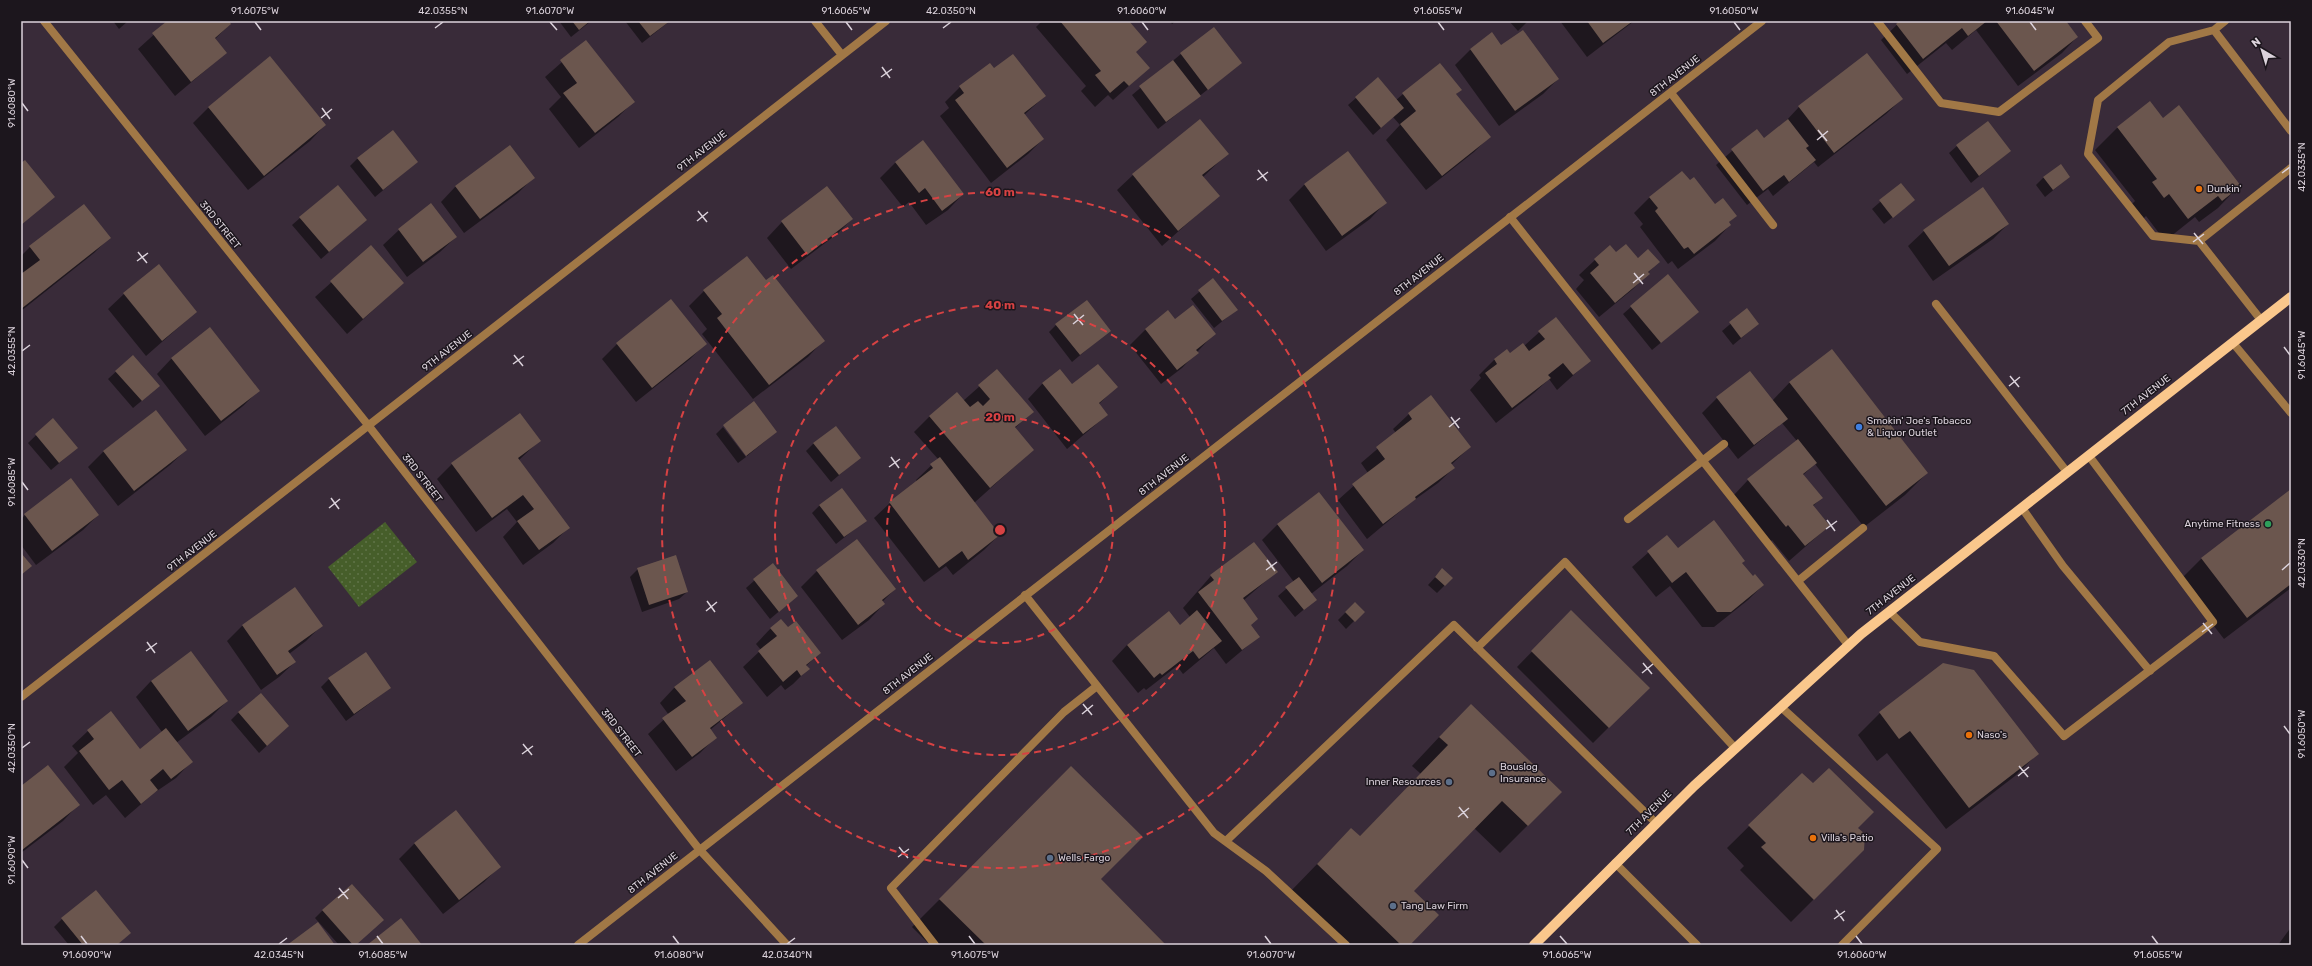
<svg xmlns="http://www.w3.org/2000/svg" width="2312" height="966" viewBox="0 0 2312 966" font-family="Rubik,sans-serif">
<style>
.park{fill:url(#park-dots)}
.shadow{fill:#0007}
.building{fill:#6b564e}
.lines{fill:none;stroke-linecap:round;stroke-linejoin:round}
.lane{stroke:#a17846;stroke-width:8}
.street{stroke:#a17846;stroke-width:8}
.primary{stroke:#fac78c;stroke-width:10}
.ticks{fill:none;stroke:#dbd2db;stroke-width:1.5}
.ring{fill:none;stroke:#d74243;stroke-width:2;stroke-dasharray:7 5}
.food-dot{fill:#e8710a;stroke:#1c161d;stroke-width:1.5}
.shop-dot{fill:#3f7fe0;stroke:#1c161d;stroke-width:1.5}
.leisure-dot{fill:#2e9e5b;stroke:#1c161d;stroke-width:1.5}
.service-dot{fill:#5c6f8a;stroke:#1c161d;stroke-width:1.5}
.labels{text-anchor:middle;dominant-baseline:central;stroke-width:3;stroke-linejoin:round;paint-order:stroke}
.street-label{font-size:10px;fill:#dbd2db;stroke:#1c161d}
.poi-label{font-size:10px;fill:#dbd2db;stroke:#1c161d;text-anchor:start}
.centre{fill:#d74243;stroke:#1c161d;stroke-width:2}
.ring-label{font-size:12px;text-anchor:middle;font-weight:bold;fill:#d74243;stroke:#1c161d;stroke-width:3;stroke-linejoin:round;paint-order:stroke}
.neatline{fill:none;stroke:#dbd2db;stroke-width:1.5}
.ticks-label{font-size:10px;text-anchor:middle;fill:#dbd2db}
</style>
<defs>
<pattern id="park-dots" width="8" height="8" patternUnits="userSpaceOnUse"><rect width="8" height="8" fill="#465e2a"/><path d="M2 2h.1M6 6h.1" fill="none" stroke="#607448" stroke-width="1.8" stroke-linecap="round"/></pattern>
</defs>
<rect width="100%" height="100%" fill="#392b39"/>
<path class="park" d="M385,522L417,562L359,607L328,567Z"/>
<path class="shadow" d="M113,21H128L119,29Z
M169,21H227L230,24L215,39L226,53L175,96L138,49Z
M559,21H591L571,37Z
M625,21H670L642,43Z
M1042,21H1127L1135,53L1149,68L1113,100L1108,95L1095,107L1081,91L1086,86L1036,27Z
M1170,21H1176L1172,24Z
M1509,21H1528L1518,31Z
M1560,21H1634L1587,57Z
M1901,21H2065L2077,37L2062,53L2018,86L1976,30L1952,50L1946,43L1907,74L1881,40Z
M1491,34L1501,47L1558,79L1543,94L1499,126L1455,65L1470,50Z
M586,41L633,102L618,117L579,148L549,109L561,97L545,77Z
M1181,54L1241,63L1158,129L1132,95Z
M270,57L325,125L310,141L248,190L193,123L208,108Z
M1439,64L1460,90L1455,95L1489,137L1474,152L1426,190L1386,140L1400,125L1393,117L1373,135L1348,105L1356,98L1396,100Z
M994,69L1045,96L1024,115L1043,139L1028,154L991,183L940,116L949,108L945,102L960,87Z
M1902,99L1886,114L1818,167L1814,162L1773,196L1768,189L1747,205L1716,165L1756,130L1764,139L1784,123L1799,107Z
M2150,103L2163,119L2240,185L2218,208L2199,222L2195,217L2165,241L2146,216L2142,220L2131,205L2135,201L2095,150L2117,128Z
M1200,120L1227,154L1203,177L1218,196L1162,246L1117,190L1133,175Z
M923,141L963,194L948,210L926,225L909,202L903,207L880,178L895,163Z
M1957,146L2010,151L1971,183L1949,153Z
M1348,153L1385,203L1370,219L1326,251L1289,200L1304,185Z
M358,158L417,162L375,197L350,166Z
M2044,177H2069L2045,197L2036,185Z
M533,178L518,193L464,233L441,202L456,186Z
M1901,184L1914,200L1884,224L1872,209Z
M1650,197L1714,206L1735,216L1728,223L1730,225L1715,241L1678,269L1672,261L1668,264L1640,227L1643,224L1634,213Z
M431,205L456,237L440,252L407,277L383,245L399,230Z
M300,218L366,220L321,259L292,225Z
M852,219L837,234L791,269L767,238L782,222Z
M2008,224L1993,239L1933,281L1908,246L1924,231Z
M109,238L94,253L21,311V275L23,274L21,271V256L30,247Z
M371,247L403,283L347,334L315,297Z
M1616,253L1658,262L1633,289L1599,317L1576,289L1584,280L1579,275L1595,260Z
M1213,280L1236,310L1214,328L1191,299Z
M766,282L823,341L808,357L753,399L702,334L707,329L689,306L704,291Z
M124,294L196,312L146,356L108,309Z
M1631,307L1698,312L1652,350L1623,314Z
M1747,310L1758,324L1733,345L1722,331Z
M1555,318L1589,361L1557,390L1549,379L1534,393L1496,423L1470,390L1481,378L1479,375L1494,360L1507,350L1510,354L1524,346Z
M1175,320L1214,334L1182,368L1161,384L1130,345L1146,329Z
M1056,325L1109,331L1072,362L1049,332Z
M617,344H705L690,359L636,402L602,359Z
M133,356L151,393L133,408L108,379Z
M172,358L258,391L243,406L205,436L157,374Z
M997,371L1032,412L1015,428L1033,450L974,503L999,535L984,550L953,575L946,566L924,582L874,518L890,503L917,482L916,480L938,459L914,432L930,416L963,401Z
M1790,382L1927,473L1905,495L1864,527L1815,464L1803,475L1821,498L1813,506L1829,526L1789,561L1772,540L1770,542L1733,496L1748,480L1797,441L1782,423L1738,459L1702,413L1717,398L1772,401Z
M1043,383L1072,385L1116,387L1099,404L1107,415L1067,449L1028,399Z
M155,411L186,450L170,465L118,506L88,467L103,452Z
M1409,414L1470,447L1451,465L1454,468L1438,483L1410,503L1367,539L1338,500L1368,473L1361,463L1396,433L1393,429Z
M53,419L77,448L51,470L28,443Z
M724,425L776,432L747,456Z
M723,427L746,457L738,463L716,434Z
M539,441L519,460L568,528L553,543L523,565L503,537L517,522L507,509L476,532L437,479L452,464Z
M814,443L859,458L831,482L806,451Z
M2291,490V588L2224,639L2179,581L2201,559Z
M1319,493L1363,550L1347,566L1311,594L1315,600L1295,617L1278,596L1294,582L1262,540L1277,525Z
M820,505L865,521L836,544L812,513Z
M25,515H98L83,530L36,565L21,545V519Z
M1667,536L1677,550L1741,563L1752,578L1763,585L1748,600L1714,627H1702L1670,586L1656,597L1632,567Z
M857,540L895,589L882,602L884,604L869,620L842,640L801,587L817,571Z
M772,565L789,603L770,619L746,588Z
M638,569L687,592L679,599L642,612L630,577Z
M1442,570L1445,585L1437,593L1428,585Z
M1276,572L1244,600L1250,625L1258,637L1226,664L1214,648L1183,674L1177,666L1146,690L1144,688L1138,693L1112,661L1127,645L1180,626L1190,617L1183,608L1211,576Z
M295,588L321,626L306,641L289,654L295,662L279,677L261,690L227,641L242,626Z
M1355,603L1363,612L1346,629L1338,620Z
M1571,612L1648,688L1593,743L1517,667Z
M771,628H787L820,653L806,666L808,669L793,684L785,690L781,685L767,697L743,667L761,650L756,644Z
M1944,664L2037,754L2015,776L1946,829L1887,753L1877,761L1858,735L1880,713Z
M329,679L390,688L346,721L321,687Z
M151,681L227,701L211,717L176,743L191,762L176,778L154,793L125,818L106,795L93,805L64,767L78,753L72,746L88,731L140,750L162,732L136,697Z
M675,687L742,703L710,730L716,737L700,753L676,771L648,734L669,715L660,703Z
M239,712L288,726L259,753L231,720Z
M1443,733L1528,825L1500,853L1474,828L1413,891L1409,945H1345L1290,892L1351,829L1359,837L1421,774L1412,766Z
M48,766L78,805L63,821L21,853V788Z
M1071,768L1099,879L1165,945H930L912,927Z
M1802,774L1857,828L1863,850L1791,922L1740,870L1744,866L1727,848Z
M455,812L499,867L484,882L443,914L399,859L414,844Z
M323,910L355,945H339L315,918Z
M62,919L130,933L117,945H69L54,927Z
M2291,928V945H2278L2289,930Z"/>
<path class="building" d="M167,21H229L231,24L215,38L227,53L191,82L152,33Z
M572,21H590L579,30Z
M638,21H670L650,36Z
M1060,21H1129L1147,42L1136,52L1150,68L1129,86L1124,81L1110,93L1095,75L1101,71Z
M1587,21H1633L1603,43Z
M1899,21H1987L1968,36L1962,28L1923,59L1896,24Z
M1996,21H2066L2078,37L2034,71Z
M1214,27L1242,63L1208,90L1180,53Z
M1523,30L1559,79L1515,111L1470,49L1492,32L1501,45Z
M586,40L635,102L595,133L563,93L577,83L560,60Z
M1867,53L1903,99L1834,153L1798,106Z
M1013,54L1046,96L1024,113L1044,139L1007,168L955,100L964,93L959,86L990,63L994,68Z
M270,56L326,125L264,176L208,107Z
M1173,60L1201,96L1166,122L1139,86Z
M1440,63L1462,90L1456,94L1491,137L1442,176L1400,124L1416,111L1402,93Z
M1378,77L1404,108L1381,128L1355,97Z
M2150,101L2163,118L2179,105L2241,186L2222,201L2218,196L2188,219L2169,194L2164,198L2152,182L2157,179L2117,127Z
M1200,119L1229,154L1202,175L1220,196L1178,231L1132,174Z
M1788,119L1809,146L1806,148L1816,160L1789,182L1784,175L1763,191L1731,149L1757,129L1764,138Z
M1988,121L2011,151L1979,176L1956,145Z
M393,130L418,162L383,190L357,158Z
M923,140L964,194L942,211L925,188L919,193L895,162Z
M510,145L535,178L480,219L455,186Z
M1348,151L1387,203L1342,236L1304,184Z
M25,160L55,197L21,225V163Z
M2061,164L2070,177L2053,190L2043,177Z
M1682,171L1690,180L1694,177L1715,204L1723,198L1737,216L1729,222L1731,225L1694,254L1688,247L1684,249L1655,211L1658,208L1649,197Z
M1901,183L1915,200L1893,218L1879,200Z
M338,185L367,220L329,252L299,217Z
M827,186L853,219L807,255L781,221Z
M1983,187L2009,224L1949,266L1923,230Z
M431,203L457,237L423,262L398,229Z
M84,204L111,238L21,309V274L40,260L29,246Z
M1626,244L1638,258L1648,249L1660,262L1648,272L1650,274L1615,303L1590,273L1599,265L1594,259L1610,245L1616,252Z
M371,245L404,283L363,319L330,281Z
M747,256L766,280L773,275L825,341L769,385L717,318L722,314L703,290Z
M159,264L197,312L162,341L123,293Z
M1668,274L1699,312L1661,343L1630,306Z
M1213,278L1238,310L1222,321L1198,290Z
M671,299L707,344L652,388L616,343Z
M1087,300L1111,331L1080,355L1055,324Z
M1193,305L1216,334L1196,350L1199,353L1177,370L1145,329L1168,310L1175,319Z
M1747,308L1759,324L1741,338L1729,322Z
M1556,317L1591,361L1573,375L1563,363L1548,375L1551,378L1512,408L1485,373L1497,364L1494,359L1507,349L1510,353L1523,343L1529,351L1545,339L1538,331Z
M210,327L260,391L221,421L171,358Z
M1832,349L1928,473L1886,506L1789,382Z
M133,355L160,386L142,401L115,371Z
M1098,364L1118,387L1099,403L1108,415L1083,434L1042,383L1060,369L1072,384Z
M997,369L1034,412L1015,427L1034,450L990,488L929,416L957,392L970,407L978,401L983,406L990,399L978,385Z
M1750,371L1788,419L1754,445L1716,397Z
M1431,395L1471,447L1451,463L1455,468L1415,497L1416,499L1383,524L1352,484L1385,459L1376,447L1412,419L1408,413Z
M754,401L777,432L746,456L723,425Z
M156,410L187,450L134,491L103,451Z
M520,413L541,441L518,458L570,528L539,550L517,521L534,509L523,495L492,518L451,463Z
M53,418L78,448L59,463L35,434Z
M836,426L861,458L839,475L813,443Z
M1798,439L1817,463L1803,474L1823,498L1813,505L1830,526L1805,546L1788,525L1786,527L1747,479Z
M940,457L1000,535L968,560L962,551L939,568L889,502L933,468L930,464Z
M71,478L99,515L52,551L24,514Z
M842,488L867,521L844,537L819,505Z
M2291,489V584L2247,618L2201,558Z
M1319,492L1364,550L1322,583L1277,524Z
M1714,520L1745,561L1742,563L1753,576L1755,574L1764,585L1731,612H1717L1686,572L1672,583L1647,551L1667,535L1678,548Z
M857,539L896,589L882,600L885,604L858,625L816,570Z
M1254,542L1278,572L1243,598L1258,619L1251,625L1260,637L1242,650L1198,592L1214,580L1210,575Z
M21,553L32,566L21,575Z
M676,555L688,592L649,605L637,568Z
M773,563L798,596L779,612L753,579Z
M1442,568L1453,578L1445,586L1435,577Z
M1299,577L1317,600L1304,610L1285,587Z
M295,587L323,626L288,651L296,662L277,675L242,625Z
M1355,602L1365,612L1355,622L1345,612Z
M1197,610L1222,641L1199,659L1193,651L1162,675L1160,673L1154,678L1127,645L1169,611L1180,625Z
M1571,610L1650,688L1609,728L1531,651Z
M781,619L788,627L796,621L821,653L806,665L810,669L801,676L797,670L783,682L758,651L777,636L770,628Z
M191,651L228,701L188,731L151,681Z
M366,652L391,688L354,714L328,678Z
M710,660L743,703L710,728L717,738L692,757L662,718L686,701L674,687Z
M1943,663L1974,670L2039,754L1969,808L1910,731L1899,739L1879,712Z
M261,693L289,726L267,746L238,712Z
M1471,704L1562,792L1528,826L1502,801L1414,891L1439,915L1410,945H1401L1317,864L1351,828L1360,836L1448,745L1439,737Z
M111,711L140,749L166,728L193,762L171,779L163,769L150,780L158,790L141,804L122,780L109,790L79,751L94,739L87,730Z
M48,765L80,805L22,850L21,786Z
M1071,766L1143,837L1101,879L1166,945H986L939,899Z
M1829,768L1874,812L1858,828L1865,834L1864,850L1814,900L1761,847L1766,843L1748,825L1802,773L1813,783Z
M456,810L501,867L459,900L414,843Z
M352,884L384,920L356,945H353L322,910Z
M96,890L131,933L117,945H83L61,918Z
M401,918L422,945H367Z
M318,922L335,945H287Z"/>
<g class="lines">
<path class="lane" d="M1877,21L1941,103L1999,112L2098,38L2085,21
M2225,21L2214,30L2169,42L2098,100L2088,154L2153,236L2199,241L2261,320
M2214,30L2291,131
M1671,93L1773,225
M1510,217L1849,646
M2199,241L2291,168
M1936,304L2067,472
M2233,343L2291,413
M2022,508L2063,566L2150,671
M1628,519L1724,444
M1798,581L1863,528
M1025,595L1214,833L1266,871L1346,945
M1890,612L1920,642L1994,656L2064,736L2213,622L2089,456
M1477,648L1565,562L1735,748
M1781,707L1937,849L1842,945
M1226,841L1454,625L1656,823
M1615,863L1697,945
M935,945L891,888L1064,712L1097,686"/>
<path class="street" d="M44,21L368,425L699,849L787,945
M815,21L842,55
M21,697L886,21
M578,945L1762,21"/>
<path class="primary" d="M1534,945L1694,786L1861,634L2291,297"/>
</g>
<path class="ticks" d="M255,22L261,30M550,22L557,30M846,22L852,30M1142,22L1148,30M1438,22L1444,30M1734,22L1740,30M2030,22L2036,30M435,28L443,22M943,28L951,22M882,67L890,78M881,77L892,69M22,103L28,111M322,108L330,119M321,118L332,109M1818,130L1827,141M1817,140L1828,131M1258,170L1267,181M2282,173L2290,167M1257,180L1268,172M698,211L707,222M697,221L708,212M2194,233L2203,244M2193,242L2204,234M138,252L147,263M137,261L148,253M1634,273L1643,284M1633,283L1644,274M1074,314L1083,325M1073,324L1084,315M2284,347L2290,355M22,351L30,345M514,355L523,366M513,364L524,356M2010,376L2019,387M2009,386L2020,377M1451,417L1459,428M1449,427L1460,418M891,457L899,468M889,467L900,459M22,482L28,490M331,498L339,509M329,508L340,499M1827,520L1835,531M1826,529L1837,521M1267,560L1275,571M1266,570L1277,562M2282,570L2290,563M707,601L715,612M706,611L717,602M2203,623L2212,634M2202,632L2213,624M147,642L155,653M146,651L157,643M1643,663L1652,674M1642,673L1653,664M1083,704L1092,715M1082,714L1093,705M2284,726L2290,734M523,744L532,755M22,748L30,742M522,754L533,746M2019,766L2028,777M2018,776L2029,767M1459,807L1468,818M1458,817L1469,808M899,847L908,858M898,857L909,849M22,860L28,868M339,888L348,899M338,898L349,889M1836,910L1844,921M1834,919L1845,911M81,936L87,944M377,936L383,944M673,936L679,944M969,936L975,944M1265,936L1271,944M1560,936L1567,944M1856,936L1862,944M2152,936L2158,944M279,944L287,938M787,944L795,938"/>
<g class="ring">
<circle cx="1000" cy="530" r="113"/>
<circle cx="1000" cy="530" r="225"/>
<circle cx="1000" cy="530" r="338"/>
</g>
<g class="food-dot">
<circle cx="2199" cy="189" r="4"/>
<circle cx="1969" cy="735" r="4"/>
<circle cx="1813" cy="838" r="4"/>
</g>
<circle class="shop-dot" cx="1859" cy="427" r="4"/>
<circle class="leisure-dot" cx="2268" cy="524" r="4"/>
<g class="service-dot">
<circle cx="1492" cy="773" r="4"/>
<circle cx="1449" cy="782" r="4"/>
<circle cx="1050" cy="858" r="4"/>
<circle cx="1393" cy="906" r="4"/>
</g>
<g class="labels">
<g class="street-label">
<text transform="translate(1675 76) rotate(-38)">8TH AVENUE</text>
<text transform="translate(702 151) rotate(-38)">9TH AVENUE</text>
<text transform="translate(220 225) rotate(51)">3RD STREET</text>
<text transform="translate(1419 275) rotate(-38)">8TH AVENUE</text>
<text transform="translate(447 351) rotate(-38)">9TH AVENUE</text>
<text transform="translate(2146 395) rotate(-38)">7TH AVENUE</text>
<text transform="translate(1164 475) rotate(-38)">8TH AVENUE</text>
<text transform="translate(422 478) rotate(52)">3RD STREET</text>
<text transform="translate(192 551) rotate(-38)">9TH AVENUE</text>
<text transform="translate(1891 595) rotate(-38)">7TH AVENUE</text>
<text transform="translate(908 674) rotate(-38)">8TH AVENUE</text>
<text transform="translate(621 733) rotate(52)">3RD STREET</text>
<text transform="translate(1649 813) rotate(-45)">7TH AVENUE</text>
<text transform="translate(653 873) rotate(-38)">8TH AVENUE</text>
</g>
<g class="poi-label">
<text x="2207" y="189">Dunkin'</text>
<text x="1867" y="421">Smokin' Joe's Tobacco<tspan x="1867" dy="12">&amp; Liquor Outlet</tspan></text>
<text x="2260" y="524" text-anchor="end">Anytime Fitness</text>
<text x="1977" y="735">Naso's</text>
<text x="1500" y="767">Bouslog<tspan x="1500" dy="12">Insurance</tspan></text>
<text x="1441" y="782" text-anchor="end">Inner Resources</text>
<text x="1821" y="838">Villa's Patio</text>
<text x="1058" y="858">Wells Fargo</text>
<text x="1401" y="906">Tang Law Firm</text>
</g>
</g>
<circle cx="1000" cy="530" r="6" class="centre"/>
<g class="ring-label">
<text x="1000" y="196">60 m</text>
<text x="1000" y="309">40 m</text>
<text x="1000" y="421">20 m</text>
</g>
<rect width="2312" height="966" fill="none" stroke="#1c161d" stroke-width="44"/>
<g transform="translate(2262 50) rotate(322)" stroke="#1c161d" stroke-width="3" paint-order="stroke">
<path d="M0-3L7 15L0 10L-7 15Z" fill="#dbd2db"/>
<text y="-6" font-size="11" font-weight="bold" text-anchor="middle" fill="#dbd2db">N</text>
</g>
<rect x="22" y="22" width="2268" height="922" class="neatline"/>
<g class="ticks-label">
<text x="255" y="14">91.6075°W</text>
<text x="443" y="14">42.0355°N</text>
<text x="550" y="14">91.6070°W</text>
<text x="846" y="14">91.6065°W</text>
<text x="951" y="14">42.0350°N</text>
<text x="1142" y="14">91.6060°W</text>
<text x="1438" y="14">91.6055°W</text>
<text x="1734" y="14">91.6050°W</text>
<text x="2030" y="14">91.6045°W</text>
<text transform="translate(11 103) rotate(-90)" y="4">91.6080°W</text>
<text transform="translate(2301 167) rotate(-90)" y="4">42.0335°N</text>
<text transform="translate(11 351) rotate(-90)" y="4">42.0355°N</text>
<text transform="translate(2301 355) rotate(-90)" y="4">91.6045°W</text>
<text transform="translate(11 482) rotate(-90)" y="4">91.6085°W</text>
<text transform="translate(2301 563) rotate(-90)" y="4">42.0330°N</text>
<text transform="translate(2301 734) rotate(-90)" y="4">91.6050°W</text>
<text transform="translate(11 748) rotate(-90)" y="4">42.0350°N</text>
<text transform="translate(11 860) rotate(-90)" y="4">91.6090°W</text>
<text x="87" y="958">91.6090°W</text>
<text x="279" y="958">42.0345°N</text>
<text x="383" y="958">91.6085°W</text>
<text x="679" y="958">91.6080°W</text>
<text x="787" y="958">42.0340°N</text>
<text x="975" y="958">91.6075°W</text>
<text x="1271" y="958">91.6070°W</text>
<text x="1567" y="958">91.6065°W</text>
<text x="1862" y="958">91.6060°W</text>
<text x="2158" y="958">91.6055°W</text>
</g>
</svg>
